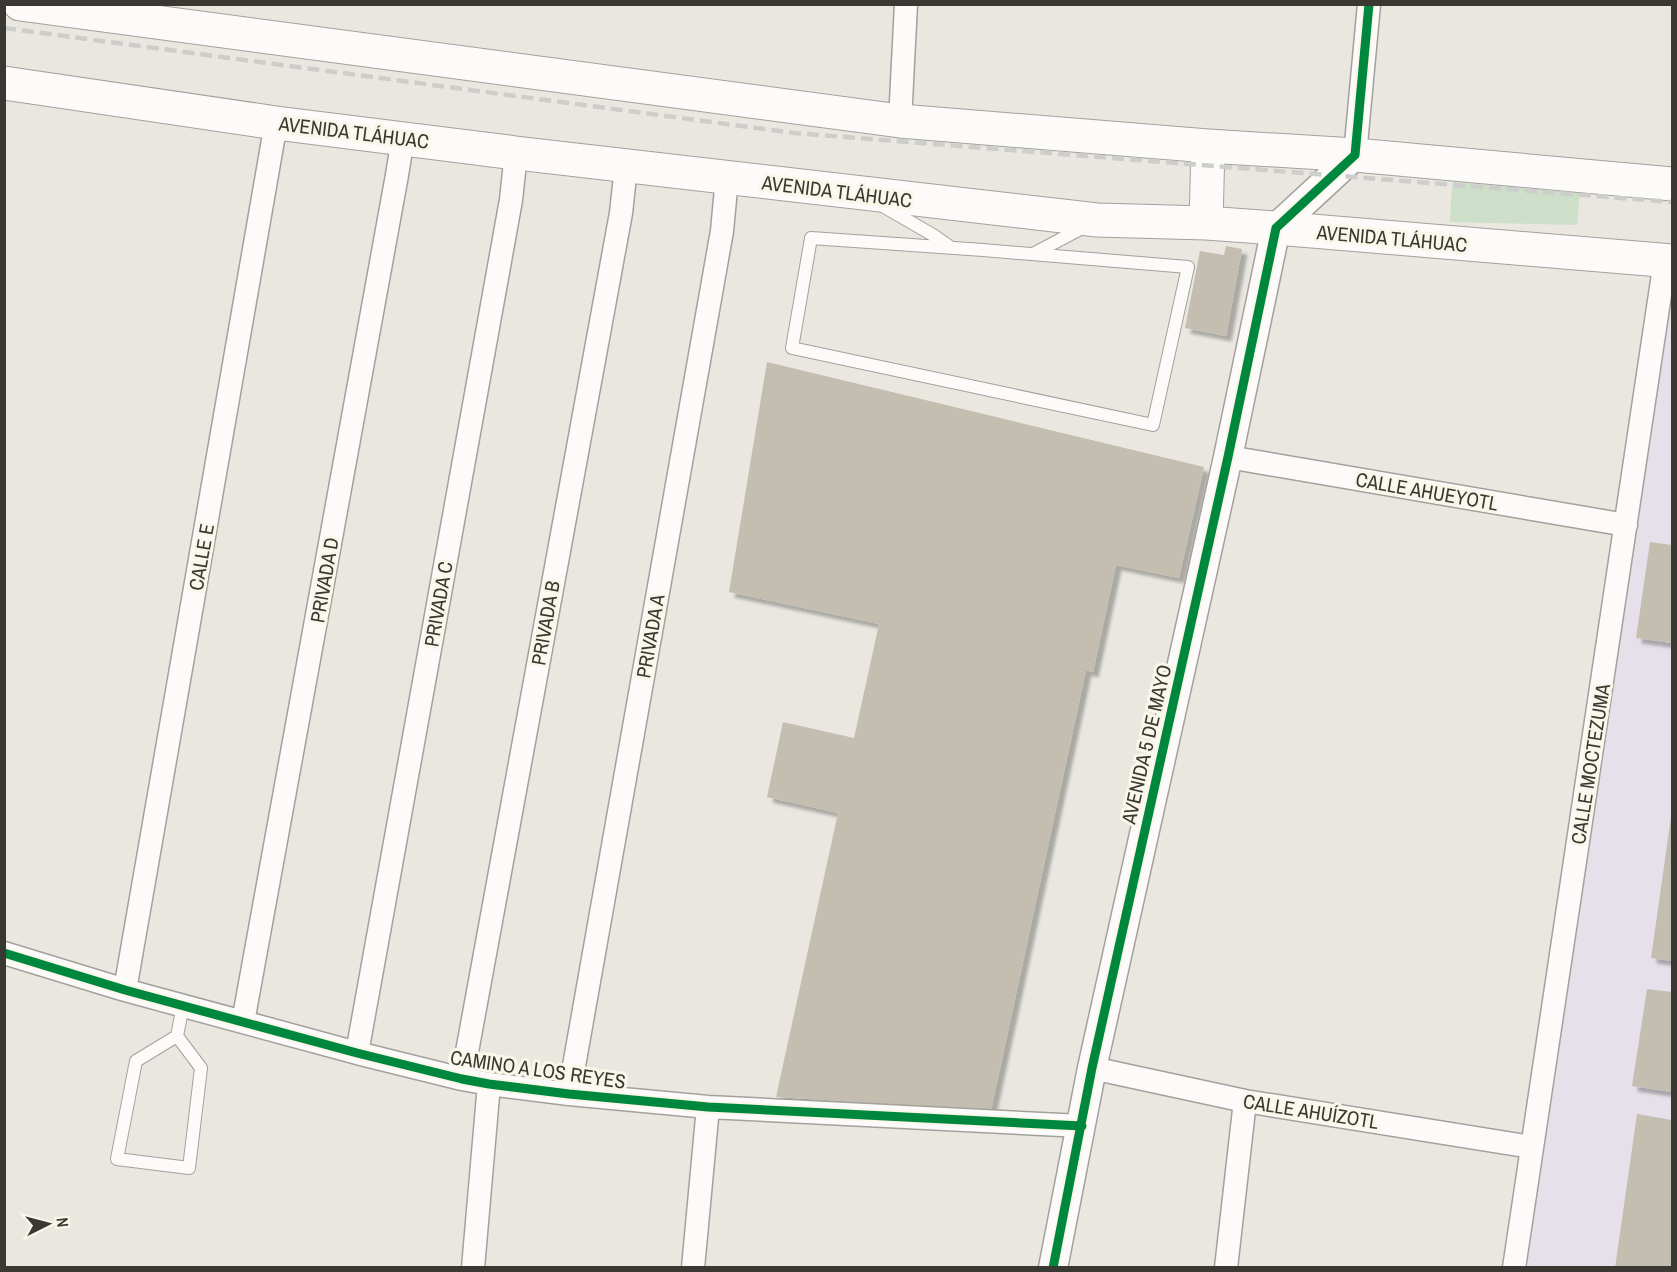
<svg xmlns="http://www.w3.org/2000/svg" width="1677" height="1272" viewBox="0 0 1677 1272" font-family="'Archivo Narrow',sans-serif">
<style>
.education{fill:#e5e0e9}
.green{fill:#cddfc9}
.building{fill:#c3beb0;filter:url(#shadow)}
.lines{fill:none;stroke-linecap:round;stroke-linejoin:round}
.service-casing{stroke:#a3a19c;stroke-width:14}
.minor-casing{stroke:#a3a19c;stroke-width:25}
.tertiary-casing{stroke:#a3a19c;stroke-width:31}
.secondary-casing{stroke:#a3a19c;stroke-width:35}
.service{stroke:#fcfbfa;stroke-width:12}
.minor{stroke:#fcfbfa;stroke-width:22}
.tertiary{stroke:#fcfbfa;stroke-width:28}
.secondary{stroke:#fcfbfa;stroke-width:33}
.rail{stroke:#cdcdcb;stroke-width:4.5;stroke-dasharray:12 6;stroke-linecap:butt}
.cycleway-casing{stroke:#faf6e9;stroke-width:13}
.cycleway{stroke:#00873e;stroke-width:9}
.labels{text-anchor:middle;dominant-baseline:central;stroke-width:6;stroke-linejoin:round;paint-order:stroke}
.street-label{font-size:20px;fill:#3a3833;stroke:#faf6e9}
</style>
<defs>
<filter id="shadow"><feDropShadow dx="5.5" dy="5.5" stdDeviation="1.5" flood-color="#0004"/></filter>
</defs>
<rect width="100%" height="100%" fill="#e9e7e0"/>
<path class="education" d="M1672,261V1267L1514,1268Z"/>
<path class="green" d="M1453,182L1580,193L1577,225L1450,222L1451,199Z"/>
<path class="building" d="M1226,246L1242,249L1226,336L1185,328L1200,251L1224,255Z
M767,362L1204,467L1179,578L1116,565L1093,672L1086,670L991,1110L776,1097L838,813L767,797L783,722L854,738L879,624L729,592Z
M1650,542L1672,545V643L1636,638Z
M1671,817L1672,818V961L1651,958Z
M1647,989L1672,992V1092L1632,1086Z
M1637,1114L1672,1120V1268H1615Z"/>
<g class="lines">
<g class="service-casing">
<path id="service" d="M881,205L933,235L950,247
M811,238L983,250L1188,267L1153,425L792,348Z
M1033,254L1084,227
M177,1036L201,1068L189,1168L117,1159L136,1061L177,1036L183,1006"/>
</g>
<g class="minor-casing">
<path id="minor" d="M900,121L906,4
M1355,155L1369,4
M1228,457L1626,525
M4,953L125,990L357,1053L462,1079L489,1084L569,1094L708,1107L1082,1126
M125,990L276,123
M243,1022L397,175L403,138
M357,1053L511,200L516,153
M1092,1068L1245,1101L1532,1147
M462,1079L621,213L626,167
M569,1094L722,231L727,178
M473,1268L489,1084
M693,1268L708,1107
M1226,1268L1245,1101
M1514,1268L1665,261"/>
</g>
<g class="tertiary-casing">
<path id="tertiary" d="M1053,1268L1092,1068L1228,457L1276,228L1355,155"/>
</g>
<g class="secondary-casing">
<path id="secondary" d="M20,4L900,121L1208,146L1355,155L1672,184
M4,83L276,123L516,153L1097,220L1206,223L1276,228L1672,261
M1206,223L1208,146"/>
</g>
<use href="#service" class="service"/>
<use href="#minor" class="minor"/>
<use href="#tertiary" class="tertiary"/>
<use href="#secondary" class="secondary"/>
<path class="rail" d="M4,28L794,133L1672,202"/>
<g class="cycleway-casing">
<path id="cycleway" d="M4,953L125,990L357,1053L462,1079L489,1084L569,1094L708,1107L1082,1126
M1053,1268L1092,1068L1228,457L1276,228L1355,155L1369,4"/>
</g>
<use href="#cycleway" class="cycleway"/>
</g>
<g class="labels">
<g class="street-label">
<text transform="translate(354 132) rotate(7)">AVENIDA TLÁHUAC</text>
<text transform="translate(837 191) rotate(7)">AVENIDA TLÁHUAC</text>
<text transform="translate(1392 238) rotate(5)">AVENIDA TLÁHUAC</text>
<text transform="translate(1427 491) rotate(10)">CALLE AHUEYOTL</text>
<text transform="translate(201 557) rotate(-80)">CALLE E</text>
<text transform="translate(324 580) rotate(-80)">PRIVADA D</text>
<text transform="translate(438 604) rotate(-80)">PRIVADA C</text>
<text transform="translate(545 623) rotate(-80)">PRIVADA B</text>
<text transform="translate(650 636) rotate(-80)">PRIVADA A</text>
<text transform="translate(1146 744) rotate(-77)">AVENIDA 5 DE MAYO</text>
<text transform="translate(1590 764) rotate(-81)">CALLE MOCTEZUMA</text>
<text transform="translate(538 1069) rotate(8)">CAMINO A LOS REYES</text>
<text transform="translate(1311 1111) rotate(9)">CALLE AHUÍZOTL</text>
</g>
</g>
<rect width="1677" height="1272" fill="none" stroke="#3a3833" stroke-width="12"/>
<g transform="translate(48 1224) rotate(84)" stroke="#faf6e9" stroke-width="4.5" paint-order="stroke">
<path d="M0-4.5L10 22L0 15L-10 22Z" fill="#3a3833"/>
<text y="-9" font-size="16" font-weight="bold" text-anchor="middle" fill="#3a3833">N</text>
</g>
</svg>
